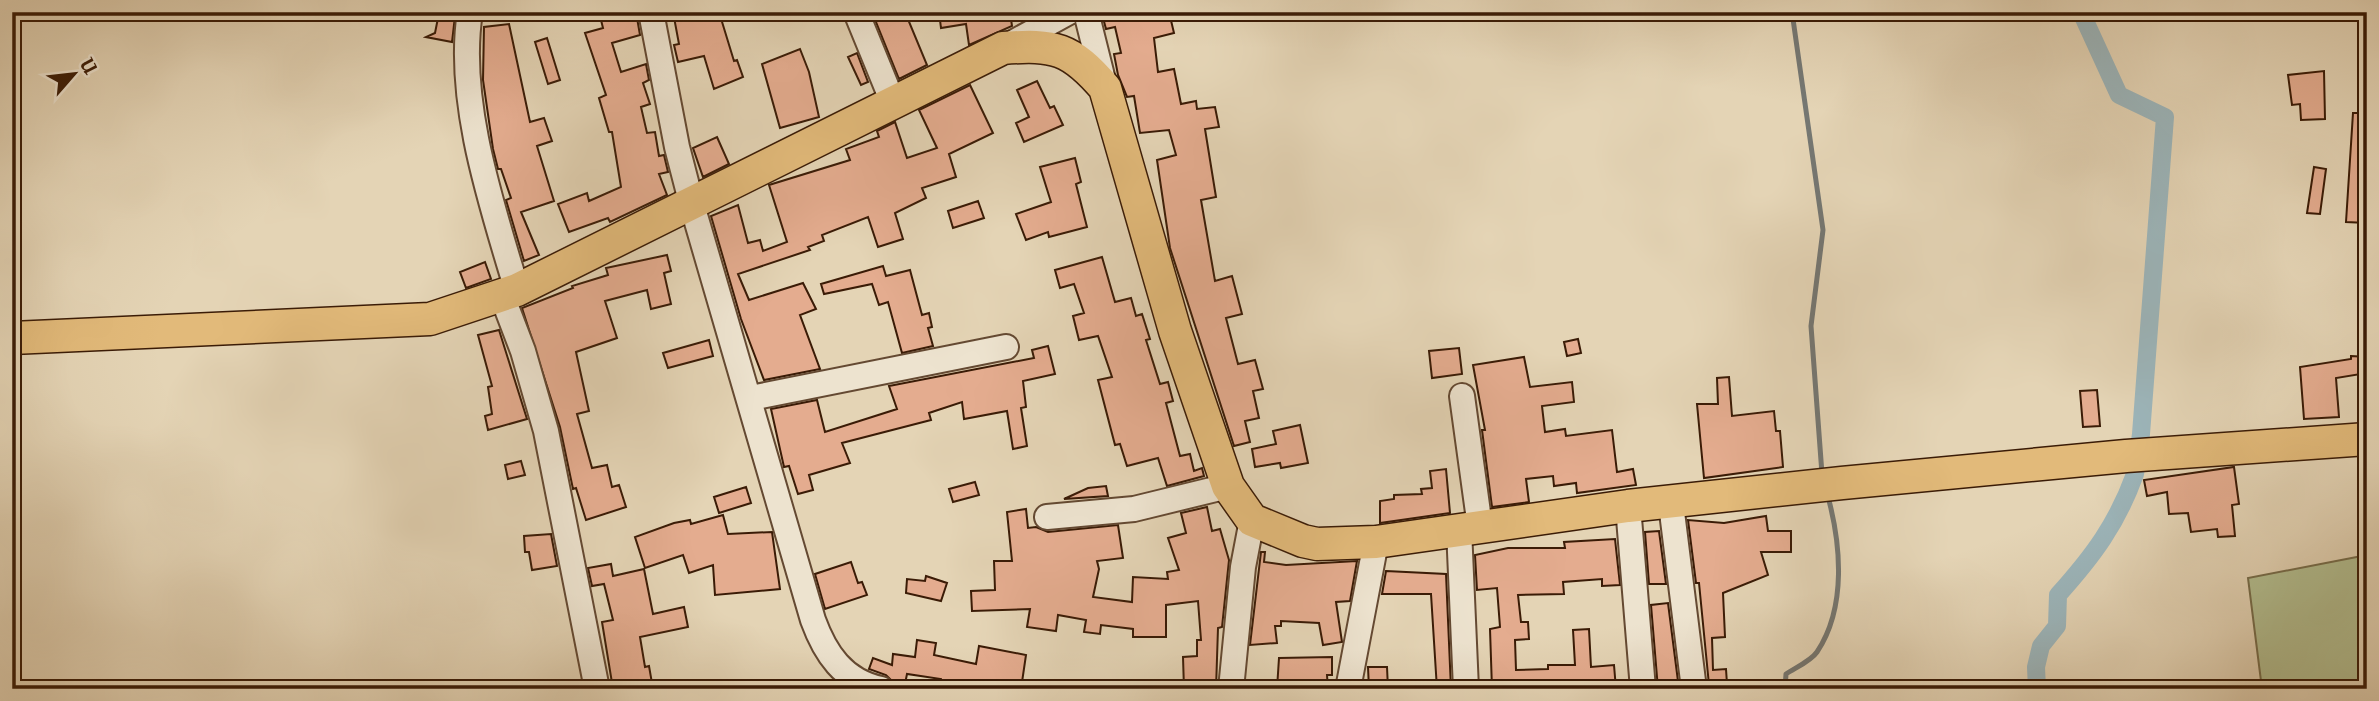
<svg xmlns="http://www.w3.org/2000/svg" width="2379" height="701" viewBox="0 0 2379 701" font-family="'IM FELL French Canon',serif">
<style>
.green{fill:#b2bd8f;stroke:#766c4a;stroke-width:2}
.lines{fill:none;stroke-linecap:round;stroke-linejoin:round}
.stream{stroke:#757772;stroke-width:5}
.canal{stroke:#9cb5ba;stroke-width:18}
.building{fill:#e4ac8f;stroke:#3a1b06;stroke-width:2}
.minor-casing{stroke:#644932;stroke-width:28}
.major-casing{stroke:#3a1b06;stroke-width:35}
.minor{stroke:#ede3cf;stroke-width:24}
.major{stroke:#e2ba7a;stroke-width:32}
</style>
<rect width="100%" height="100%" fill="#e4d4b5"/>
<filter id="stains"><feTurbulence type="fractalNoise" baseFrequency=".00286" numOctaves="4"/><feColorMatrix values="0 0 0 0 .2 0 0 0 0 .09 0 0 0 0 .02 0 0 0 .5 -.17"/></filter>
<radialGradient id="worn" r=".72"><stop offset=".6" stop-color="#630" stop-opacity="0"/><stop offset="1" stop-color="#630" stop-opacity=".3"/></radialGradient>
<path class="green" d="M2367,555V689H2262L2248,578Z"/>
<g class="lines">
<path class="stream" d="M1792,12L1823,230L1811,326L1822,474
M1785,689L1786,674C1795,668 1811,661 1817,652C1847,607 1841,543 1827,493"/>
<path class="canal" d="M2037,689L2036,667L2041,646L2057,626L2058,595C2093,556 2117,524 2135,474L2141,434L2165,117L2119,95L2081,12"/>
</g>
<path class="building" d="M599,12H636L640,35L612,43L621,72L646,64L649,80L643,83L650,104L641,107L647,133L655,132L659,156L664,155L668,172L659,174L667,195L610,222L608,218L569,232L558,204L587,193L589,201L621,187L612,132H609L599,98L606,95L585,33L603,28Z
M673,12H719L734,61L737,60L743,77L714,89L704,56L678,62L674,45L679,44Z
M888,12H905L927,65L899,79L874,17Z
M939,12H1010L1012,26L969,45L966,24L941,28Z
M1110,12H1169L1174,33L1154,38L1158,72L1174,69L1181,104L1196,101L1197,109L1215,107L1219,127L1205,129L1216,197L1201,200L1215,281L1232,276L1242,314L1226,318L1238,364L1255,360L1263,389L1253,391L1259,418L1245,421L1250,442L1234,446L1170,248L1157,160L1176,155L1169,130L1140,133L1134,96L1127,97L1118,75L1114,54L1121,53L1115,27L1106,29L1102,14Z
M439,13L455,16L452,42L426,37L435,33Z
M509,24L530,122L544,118L552,141L537,146L554,201L521,212L539,255L524,261L506,200L511,198L501,169H498L493,149L483,80L484,27Z
M547,38L560,80L548,84L535,42Z
M800,49L809,72L819,117L780,128L762,64Z
M857,53L868,82L861,85L848,57Z
M2324,71L2325,119L2301,120L2300,104L2292,105L2288,75Z
M1037,81L1050,108L1054,106L1063,125L1024,142L1016,123L1029,117L1017,90Z
M970,85L993,133L949,154L956,177L922,188L926,198L895,213L903,239L878,247L868,217L822,235L824,241L808,247L810,250L738,274L749,300L803,283L816,309L800,315L820,369L764,380L741,319L711,216L738,205L748,243L760,240L763,251L787,242L769,185L850,160L846,149L879,137L877,131L895,122L907,158L937,148L919,110Z
M2353,113H2367V223L2346,222Z
M717,137L729,164L703,177L693,148Z
M1075,158L1081,182L1076,184L1087,227L1049,237L1048,232L1026,240L1016,214L1051,202L1040,167Z
M2314,167L2326,169L2320,214L2307,213Z
M978,201L984,218L953,228L948,211Z
M667,255L671,271L664,273L671,304L651,309L647,290L605,301L617,338L576,352L589,411L577,414L592,468L607,465L612,487L619,485L626,507L586,520L576,488L573,489L560,427L522,308L573,288L572,286L608,275L606,268Z
M1102,257L1115,302L1131,298L1136,316L1142,314L1150,339L1146,340L1160,384L1168,382L1173,401L1166,403L1180,456L1190,454L1194,471L1202,468L1204,476L1167,486L1158,458L1127,466L1120,444L1115,445L1098,380L1112,377L1098,336L1079,340L1073,316L1084,313L1074,284L1060,288L1055,270Z
M485,262L491,279L466,288L460,272Z
M883,266L886,276L910,270L922,315L929,313L932,327L928,328L933,346L902,353L888,302L879,305L872,284L824,294L821,284Z
M499,330L527,419L488,430L485,416L492,414L488,387L492,386L478,335Z
M1578,339L1581,353L1567,356L1564,342Z
M709,340L713,356L668,368L663,353Z
M1048,346L1055,374L1023,381L1026,407L1021,408L1027,446L1013,449L1007,411L964,419L962,402L929,413L931,420L842,443L850,463L809,475L813,490L798,494L789,466L784,467L771,409L817,400L825,432L897,409L889,386L1034,358L1032,350Z
M1459,348L1462,374L1432,378L1429,351Z
M2351,356L2367,357V373L2336,378L2339,417L2304,419L2300,367L2351,359Z
M1524,357L1530,387L1572,382L1574,402L1542,406L1545,432L1565,429L1566,436L1612,430L1617,472L1633,469L1636,485L1577,493L1576,483L1554,486L1553,476L1526,479L1529,502L1492,507L1482,430H1485L1473,365Z
M1729,377L1732,416L1774,411L1776,431H1780L1783,467L1704,478L1697,404H1718L1717,378Z
M2097,390L2100,426L2083,427L2080,391Z
M1300,425L1308,463L1281,468L1280,463L1255,467L1252,449L1276,444L1273,431Z
M521,461L525,475L508,479L505,465Z
M2234,467L2239,504L2232,505L2235,536L2218,537L2217,529L2191,532L2188,513L2169,514L2167,492L2147,496L2144,480Z
M1446,469L1450,513L1380,523V501L1394,499V495L1422,494L1421,489L1432,488L1430,471Z
M975,482L979,495L953,502L949,489Z
M1106,486L1108,496L1064,499L1088,488Z
M746,487L751,503L719,513L714,497Z
M1207,507L1212,531L1220,529L1229,560L1222,627L1218,628L1216,689H1184L1183,657L1197,656V640H1201L1198,601L1166,605V637H1133V629L1101,625L1100,634L1084,632L1086,620L1058,615L1056,631L1027,627L1030,609L972,611L971,591L995,590L994,561H1012L1007,512L1026,509L1028,528L1036,527L1048,532L1118,525L1123,558L1097,561L1099,569L1093,597L1132,602L1133,577L1168,579L1167,572L1179,570L1168,538L1186,533L1181,513Z
M723,515L728,534L772,532L780,589L715,595L713,565L689,573L683,555L645,568L635,537L674,523L690,520L691,524Z
M1766,516L1768,531H1791V552H1761L1768,575L1723,593L1725,637L1712,638L1713,670L1726,669L1727,684L1709,685L1699,583H1696L1688,520L1724,523Z
M1659,531L1666,584H1649L1645,532Z
M551,534L557,566L532,570L529,552H525L524,536Z
M1615,539L1620,585L1602,586V579L1563,582L1564,594L1518,595L1521,622H1528L1529,639L1515,640L1516,670L1548,669V665H1575L1573,630L1589,629L1591,667L1614,665L1616,689H1492L1490,629L1500,627L1497,588L1477,590L1475,555L1508,548H1565L1564,542Z
M1261,552H1265L1264,562L1286,565L1357,561L1350,601L1336,602L1342,642L1323,645L1319,623L1281,621V626H1275L1277,643L1250,645Z
M851,562L858,583L862,582L867,595L825,609L815,574Z
M611,564L613,576L644,569L653,614L684,607L688,627L640,637L645,667L649,666L653,689H613L602,622L613,620L604,584L592,586L588,568Z
M1386,571L1446,574L1451,689H1437L1431,594H1382Z
M926,576L947,583L941,601L906,593L907,579L925,581Z
M1668,603L1679,689H1658L1651,605Z
M917,640L936,643L934,655L976,664L979,646L1026,655L1021,689H955L956,685L941,682V679L907,674L905,684L893,682L886,675L869,669L873,658L892,665L893,654L915,657Z
M1332,657V675H1327L1328,689H1277L1279,658Z
M1368,667H1387L1388,689H1369Z"/>
<g class="lines">
<g class="minor-casing">
<path id="minor" d="M470,12C456,100 492,206 517,290
M651,12L677,147L692,205L813,620C825,653 843,681 881,689
M856,12L894,105
M1086,12L1105,88
M1007,46L1069,12
M502,296L523,351L546,431L597,689
M1462,396L1480,527
M751,398L1006,347
M1671,504L1694,689
M1628,506L1643,689
M1047,517L1134,509L1228,486
M1459,529L1466,689
M1231,689L1243,567L1252,520
M1348,689L1376,542"/>
</g>
<g class="major-casing">
<path id="major" d="M12,338L430,319L517,290L1003,48C1054,44 1071,48 1105,88L1175,331L1228,486L1252,520L1303,541L1317,544L1376,542L1628,506L1842,483L2126,456L2367,439"/>
</g>
<use href="#minor" class="minor"/>
<use href="#major" class="major"/>
</g>
<rect width="2379" height="701" fill="none" stroke="#e4d4b5" stroke-width="42"/>
<rect x="14" y="14" width="2351" height="673" fill="none" stroke="#3a1b06" stroke-width="3.5"/>
<rect x="21" y="21" width="2337" height="659" fill="none" stroke="#3a1b06" stroke-width="2"/>
<g transform="translate(74 74) rotate(62)" stroke="#ede3cf" stroke-width="5" paint-order="stroke">
<path d="M0-5L12 26L0 18L-12 26Z" fill="#3a1b06"/>
<text y="-10" font-size="19" font-weight="bold" text-anchor="middle" fill="#3a1b06">U</text>
</g>
<rect width="100%" height="100%" filter="url(#stains)"/>
<rect width="100%" height="100%" fill="url(#worn)"/>
</svg>
